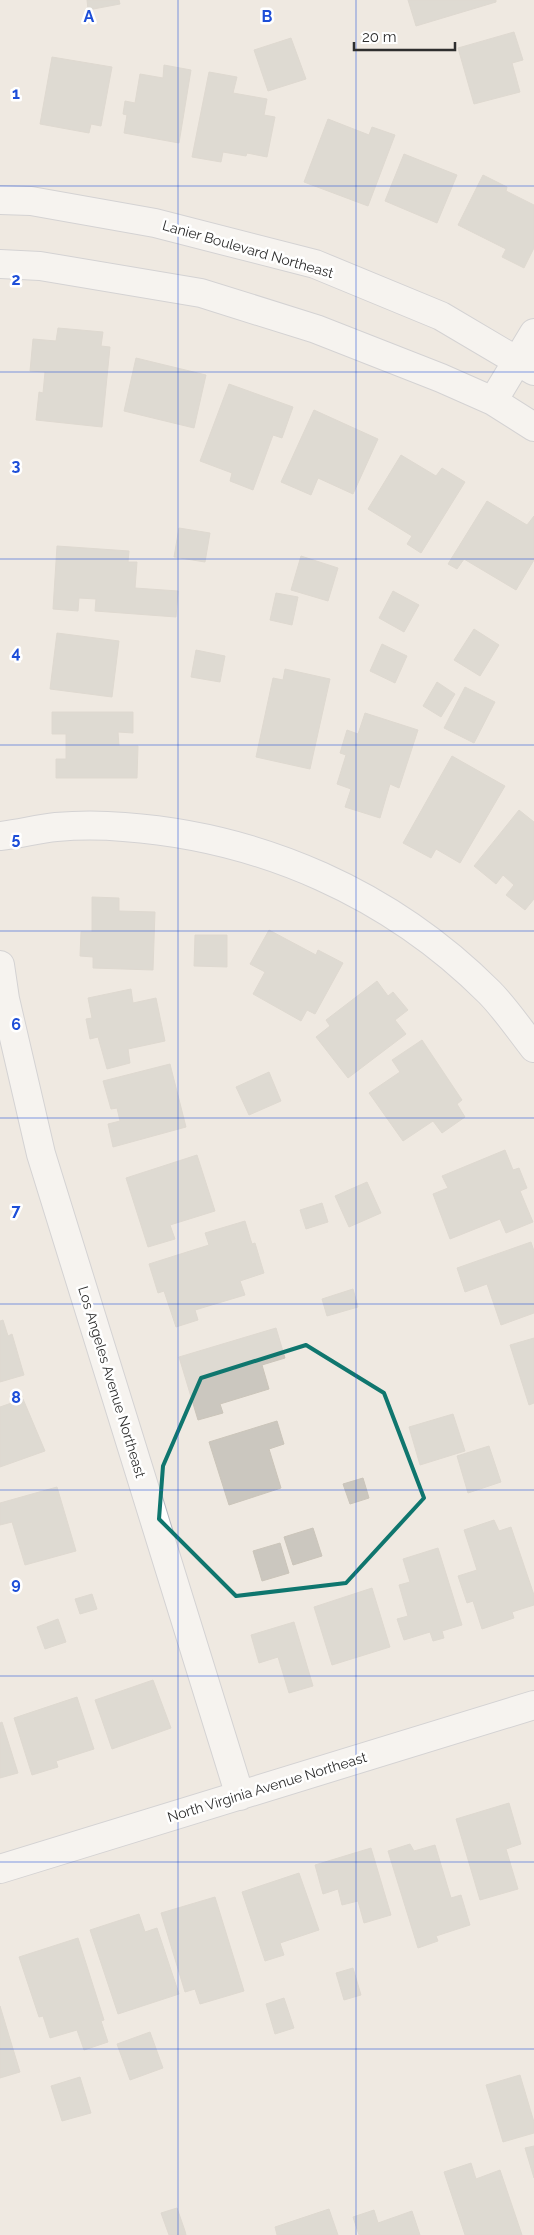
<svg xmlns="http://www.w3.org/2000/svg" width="534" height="2235" viewBox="0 0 534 2235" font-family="Raleway,sans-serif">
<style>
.building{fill:#cbc7bf;stroke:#cbc5ba}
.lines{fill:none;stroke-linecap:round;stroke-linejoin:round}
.minor-casing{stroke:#b4b7c1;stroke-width:30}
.minor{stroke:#fff;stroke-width:28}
.marked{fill:none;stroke:#0f766e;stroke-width:4;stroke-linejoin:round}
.grid{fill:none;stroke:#1d4ed8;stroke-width:1;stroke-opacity:0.55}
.labels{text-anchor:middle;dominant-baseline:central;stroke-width:5;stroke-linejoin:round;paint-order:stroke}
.street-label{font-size:14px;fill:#2e2e2e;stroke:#fff}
.grid-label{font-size:16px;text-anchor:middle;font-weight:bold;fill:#1d4ed8;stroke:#fff;stroke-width:5;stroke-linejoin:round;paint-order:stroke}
</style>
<rect width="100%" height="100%" fill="#efe9e1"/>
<path class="building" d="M87,0H119L120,4L88,10Z
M408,0H496V2L416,26Z
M514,32L523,60L512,63L520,92L474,104L458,48Z
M291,38L306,79L268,91L254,50Z
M52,57L112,67L101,126L91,124L89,133L40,124Z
M164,65L191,70L179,143L124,133L127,115L123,114L125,101L135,103L140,74L163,78Z
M209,72L237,77L233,93L267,99L264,115L275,117L267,157L247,153L246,156L223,152L221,162L192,157Z
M328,119L369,135L372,127L395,135L368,206L304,182Z
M404,154L457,175L437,223L385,201Z
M483,175L507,187L506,191L534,205V248L524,268L502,257L506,249L458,225Z
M58,328L103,332L101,346L110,347L102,427L36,420L39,392L43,393L45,372L30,371L33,339L56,341Z
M136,358L206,375L194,428L124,411Z
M229,384L293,407L282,438L273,435L253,490L230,481L232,473L200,461Z
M314,410L378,439L353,494L318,478L311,495L281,482Z
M401,455L436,476L442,468L465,482L421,553L407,544L412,536L368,509Z
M487,501L527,525L534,516V560L516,590L464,559L457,569L448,564Z
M179,528L210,533L205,562L174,557Z
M57,546L129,551L128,562H137L135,588L178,591L176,617L95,611L96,599L79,598L78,611L53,609Z
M301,556L338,568L328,601L291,590Z
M393,591L419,605L404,632L379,618Z
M276,593L298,597L292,625L270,620Z
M474,629L499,645L480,676L454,660Z
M57,633L119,641L112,697L50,689Z
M382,644L407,656L395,683L370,671Z
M196,650L225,656L220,682L191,677Z
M285,669L330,679L310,769L256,757L273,678L283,680Z
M437,682L455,694L441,717L423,706Z
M465,687L495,702L474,743L444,728Z
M52,712H133V733L118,732L119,746H138L137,778H56V759H66V734H52Z
M365,713L418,730L399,788L390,784L380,818L345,807L351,789L337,784L346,755L340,753L347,730L358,734Z
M452,756L505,786L460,863L436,849L431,858L403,843Z
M519,810L534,822V899L525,910L506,895L514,885L503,875L496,884L474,866Z
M92,897L119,898V911L155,912L153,970L93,968V957L80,956L81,932H92Z
M269,930L316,955L318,950L343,963L315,1014L307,1010L301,1021L253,994L265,972L250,964Z
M195,935H227V967L194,966Z
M377,981L388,996L393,992L408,1010L395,1020L406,1034L348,1078L316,1037L330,1026L326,1020Z
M131,989L133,1003L156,998L165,1041L128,1049L130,1063L107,1069L98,1037L90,1039L86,1019L92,1018L88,998Z
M422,1040L462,1100L457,1104L465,1117L442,1133L433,1121L403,1141L369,1093L400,1072L392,1060Z
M170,1064L186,1127L113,1147L108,1124L120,1121L117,1108L111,1109L103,1081Z
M269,1072L281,1101L249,1115L236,1087Z
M505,1150L513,1170L519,1168L527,1188L520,1191L533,1222L506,1233L500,1219L450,1239L433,1194L448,1188L442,1176Z
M197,1155L215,1211L170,1225L175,1239L148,1247L126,1178Z
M367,1182L381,1213L349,1227L335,1196Z
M322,1203L328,1222L306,1229L300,1210Z
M245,1221L252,1244L255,1243L264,1273L240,1281L245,1295L195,1310L198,1320L176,1327L164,1291L158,1293L149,1264L209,1245L205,1233Z
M531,1242L534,1251V1313L501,1325L487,1284L465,1292L457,1268Z
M353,1289L358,1307L327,1316L322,1299Z
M3,1320L8,1336L12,1334L24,1375L0,1382V1321Z
M276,1328L285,1358L262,1365L269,1389L220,1404L223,1413L198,1420L179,1357Z
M534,1338V1403L529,1405L510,1345Z
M23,1399L45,1451L0,1467V1407Z
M453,1414L465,1451L420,1465L409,1427Z
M277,1421L284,1444L269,1449L281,1488L229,1505L209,1442Z
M489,1446L501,1482L468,1493L457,1456Z
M363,1478L369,1498L350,1504L343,1484Z
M57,1487L76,1551L25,1565L12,1522L0,1525V1503Z
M494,1520L499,1531L511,1527L534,1595V1605L512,1612L514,1618L482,1629L473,1601L467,1603L458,1576L477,1570L464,1530Z
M313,1528L322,1556L293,1565L284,1537Z
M280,1543L289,1573L262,1581L253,1551Z
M438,1548L462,1625L442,1631L444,1638L433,1641L430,1632L404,1640L397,1619L408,1616L399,1585L410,1582L403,1559Z
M372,1588L390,1647L332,1665L314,1607Z
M92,1594L97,1609L80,1614L75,1599Z
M58,1619L66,1642L45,1649L37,1627Z
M294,1622L313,1686L289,1693L278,1657L259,1663L251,1635Z
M153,1680L171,1728L112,1749L95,1700Z
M77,1697L94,1749L56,1761L58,1767L32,1775L14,1718Z
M2,1722L18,1773L0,1778V1723Z
M509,1803L521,1844L506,1849L518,1889L480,1900L456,1819Z
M410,1844L414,1851L435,1845L451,1898L461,1895L470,1925L436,1936L438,1941L418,1948L388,1851Z
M371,1848L391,1915L364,1923L358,1901L342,1905L338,1889L323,1894L315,1865Z
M299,1873L319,1930L280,1943L284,1955L265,1961L242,1892Z
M215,1897L244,1991L200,2004L195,1989L185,1992L161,1913Z
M139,1914L145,1932L157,1928L179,1994L118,2014L90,1930Z
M78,1938L104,2020L101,2021L108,2042L84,2050L77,2030L50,2038L43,2016L39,2017L19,1957Z
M353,1968L361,1995L344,2000L336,1973Z
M284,1998L294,2028L275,2034L266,2004Z
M0,2006L20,2072L0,2078Z
M150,2032L163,2068L130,2080L117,2044Z
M520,2075L534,2122V2133L503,2142L486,2085Z
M80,2077L91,2113L62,2121L51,2086Z
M534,2146V2178L525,2148Z
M471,2163L476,2179L500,2170L522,2235H465L444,2172Z
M177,2208L185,2231L186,2235H169L161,2213Z
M329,2209L338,2235H277L275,2227Z
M374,2210L378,2223L412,2211L420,2235H359L353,2217Z"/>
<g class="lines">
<g class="minor-casing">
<path id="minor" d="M0,200L31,201L155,223L315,264L441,316L534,371
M0,264L40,266L201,293L316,329L441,378L493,401L534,427
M493,401L534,333
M0,836C19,834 37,829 56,827C78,825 102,825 124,827C262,837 391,894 489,992C505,1008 519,1029 534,1048
M0,965L5,999L41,1154L240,1796
M0,1869L534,1705"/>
</g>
<use href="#minor" class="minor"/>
</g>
<path d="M0 0H534V2235H0ZM306,1345L384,1393L424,1498L346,1583L236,1596L159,1519L163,1466L201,1378Z" fill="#efe9e1" fill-opacity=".55" fill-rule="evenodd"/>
<path class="marked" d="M306,1345L384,1393L424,1498L346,1583L236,1596L159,1519L163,1466L201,1378Z"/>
<path class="grid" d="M178,0V2235M356,0V2235M0,186H534M0,372H534M0,559H534M0,745H534M0,931H534M0,1118H534M0,1304H534M0,1490H534M0,1676H534M0,1862H534M0,2049H534"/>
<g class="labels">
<g class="street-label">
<text transform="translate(248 249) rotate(16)">Lanier Boulevard Northeast</text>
<text transform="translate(112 1382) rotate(73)">Los Angeles Avenue Northeast</text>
<text transform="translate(267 1787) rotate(-17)">North Virginia Avenue Northeast</text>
</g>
</g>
<g class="grid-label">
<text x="89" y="22">A</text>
<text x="267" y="22">B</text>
<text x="16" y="99">1</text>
<text x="16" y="285">2</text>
<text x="16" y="471">3</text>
<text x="16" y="658">4</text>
<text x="16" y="844">5</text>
<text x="16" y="1030">6</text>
<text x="16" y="1216">7</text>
<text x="16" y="1403">8</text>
<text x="16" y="1589">9</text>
</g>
<path d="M354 42v8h101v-8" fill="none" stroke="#2e2e2e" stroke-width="2.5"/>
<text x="362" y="42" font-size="15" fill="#2e2e2e" stroke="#ffffff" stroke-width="4" paint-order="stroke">20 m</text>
</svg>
